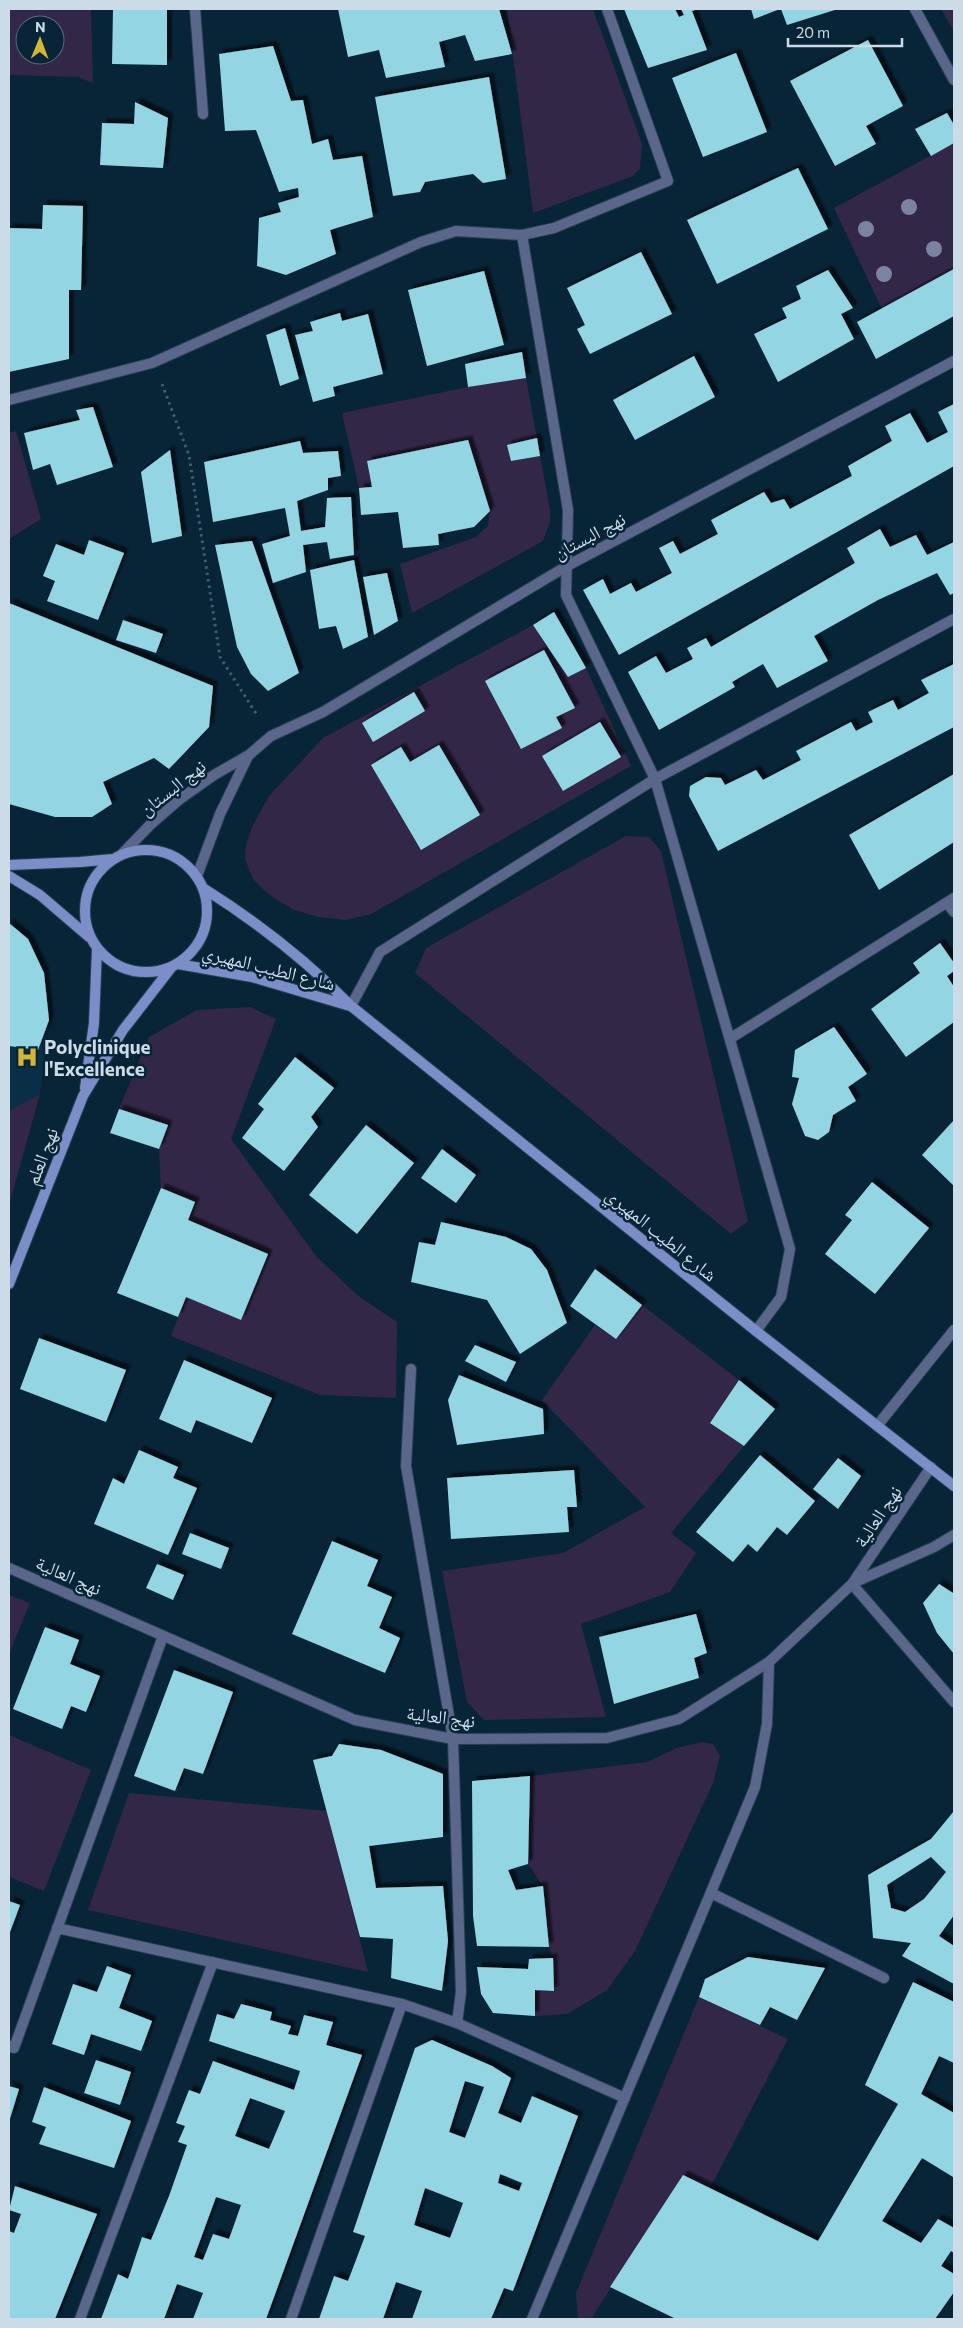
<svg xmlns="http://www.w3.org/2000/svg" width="963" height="2328" viewBox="0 0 963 2328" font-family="Commissioner,'Noto Naskh Arabic',sans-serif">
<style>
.built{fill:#092e46}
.green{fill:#332748;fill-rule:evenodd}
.building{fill:#93d5e3;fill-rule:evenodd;filter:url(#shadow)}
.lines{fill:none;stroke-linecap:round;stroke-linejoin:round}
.lane-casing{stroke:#274153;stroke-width:12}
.street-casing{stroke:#274153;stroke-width:12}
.secondary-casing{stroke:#274153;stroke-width:12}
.path{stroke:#435c6d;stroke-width:3;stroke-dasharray:2.5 4;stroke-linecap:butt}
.lane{stroke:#5b678a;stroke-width:10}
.street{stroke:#5b678a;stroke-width:10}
.secondary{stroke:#7b8ec7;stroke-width:10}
.tree{fill:#7c82a1}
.labels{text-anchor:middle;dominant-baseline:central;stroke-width:5;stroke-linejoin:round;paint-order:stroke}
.street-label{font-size:19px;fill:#cbdbe8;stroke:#082437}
.poi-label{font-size:19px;font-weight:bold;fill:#cbdbe8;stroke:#082437;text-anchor:start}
</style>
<defs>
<filter id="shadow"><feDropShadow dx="4.5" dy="-4.5" stdDeviation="1" flood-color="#0009"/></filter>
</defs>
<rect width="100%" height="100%" fill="#082437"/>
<path class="built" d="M9,923L28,939L44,973L49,1020L40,1094L9,1205Z"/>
<path class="green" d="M9,9H91L93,83L78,77L9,75ZM25,25H55V55H25Z
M507,9H593L642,144L640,168L633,176L533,213Z
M941,9H954V31Z
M954,143V269L882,309L834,208Z
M526,378L550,510V522L543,541L412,613L400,564L476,537L488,526L490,511L468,441L367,461L372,487L359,488L342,413L468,387Z
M16,431L41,519L9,539V433Z
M533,625L568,677L586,668L631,766L371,914L346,920L318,917L292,909L267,893L253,879L245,859L246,845L252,827L269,796L323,738Z
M626,836L649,837L661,851L748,1221L731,1234L415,973L426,948Z
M250,1007L276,1019L231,1139L316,1256L357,1295L397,1322L396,1398L320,1395L171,1336L186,1297L241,1319L268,1254L188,1220L195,1202L161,1188L159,1149L167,1125L119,1109L149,1037L197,1010Z
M40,1094L9,1205V1111Z
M642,1305L739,1380L710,1423L744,1446L671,1533L696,1553L670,1592L581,1624L606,1717L484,1720L467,1702L442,1571L563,1553L645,1507L542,1400L595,1325L616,1339Z
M9,1595L30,1603L9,1654Z
M9,1735L91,1770L44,1891L9,1877Z
M702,1742L713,1744L720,1756L713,1783L635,1951L607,1990L567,2014L535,2016V1990L554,1991L553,1959L549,1947L543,1886L528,1864L530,1776L647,1762L677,1748Z
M129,1793L327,1811L368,1972L88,1910Z
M699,1997L788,2039L710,2188L683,2175L591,2319H578L576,2293Z"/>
<path class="building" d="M113,9H167V65L112,64Z
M338,9H499L512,54L475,61L465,35L439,42L445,67L386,78L379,50L348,57Z
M624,9H675L679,17L684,15L681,9H698L692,11L707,50L648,68Z
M751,9H780L754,19Z
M781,9H838L787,25Z
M868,40L903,106L866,126L876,144L835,166L790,81Z
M273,46L291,101L303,100L312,144L328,139L333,160L362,156L373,217L330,230L336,254L286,275L257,266L259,218L281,212L278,203L299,197L298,188L279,192L256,130L225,131L219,54Z
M736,53L767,132L703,157L672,78Z
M489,77L506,179L483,183L473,174L425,182L420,192L393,196L375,97Z
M135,102L168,118L163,168L100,165L102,123L134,124Z
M947,113L954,125V143L931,156L915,129Z
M798,168L828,229L717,284L687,220Z
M43,205L83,206L81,290H69V359L9,372V228L42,229Z
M641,252L672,314L590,354L577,329L585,325L567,288Z
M954,269V316L876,359L857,322Z
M828,270L853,308L841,314L854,339L778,382L754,334L787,318L782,308L801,299L796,286Z
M484,271L504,345L427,366L408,290Z
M340,313L342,321L368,314L383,374L333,387L335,396L313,402L295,335L313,331L310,322Z
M285,328L299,379L280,386L266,335Z
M522,352L526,378L468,387L465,364Z
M694,356L715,397L635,440L613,400Z
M954,404V466L619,655L583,590L603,579L610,594L631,583L636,592L672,573L659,548L673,541L680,554L718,534L711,520L764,492L771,503L784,499L790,509L852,476L848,466L892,441L885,426L910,413L927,443L948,432L938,412Z
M93,407L113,467L57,485L50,464L33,470L24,433L80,420L76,410Z
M537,438L540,456L511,461L507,445Z
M468,440L490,511L474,527L438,534L439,545L403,548L398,512L361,515L359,488L372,487L367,461Z
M300,441L303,453L338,451L341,476L328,478V490L297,501L301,531L325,527L327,498L351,497L354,555L330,559L327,542L303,545L306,572L273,583L262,544L290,536L285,508L213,522L204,462Z
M170,450L182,536L152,543L141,472Z
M880,529L890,547L916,535L927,555L954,542V593L950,595L937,573L878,600L814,636L828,661L777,688L763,664L732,682L735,687L659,730L628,672L656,656L666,673L693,659L687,648L706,638L711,647L855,563L847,548Z
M89,540L124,553L98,620L47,601L55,581L43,576L56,544L84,555Z
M252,541L299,673L268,691L251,674L237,647L215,545Z
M354,560L368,637L343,649L336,626L319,629L310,570Z
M387,573L398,621L374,635L363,577Z
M9,603L213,686L209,727L169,769L154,758L103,782L112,804L92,817H55L9,804Z
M554,612L586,668L568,677L533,625Z
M123,620L163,634L156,653L116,640Z
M544,650L575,708L556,717L562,728L521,749L485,681Z
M954,664V727L718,851L689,796L690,786L706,777L721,778L725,785L756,770L763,780L801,760L796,751L851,722L856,731L873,722L868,712L893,700L898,710L929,693L921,680Z
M414,692L425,711L373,742L362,723Z
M600,722L621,757L563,791L542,756Z
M439,745L480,815L421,850L371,765L401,747L410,762Z
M954,774V842L879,890L849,835Z
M9,923L28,939L44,973L49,1020L38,1050L9,1046Z
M940,943L954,963V971L947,976L954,987V1022L906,1057L871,1009L920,973L913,963Z
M834,1027L867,1074L848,1087L856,1101L833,1115L829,1132L818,1140L805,1136L792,1104L799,1078L792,1077L795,1050Z
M295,1057L334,1088L311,1117L318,1127L284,1171L242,1138L264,1109L258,1104Z
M119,1109L168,1125L159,1149L110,1133Z
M954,1120V1186L922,1155Z
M366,1125L414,1163L357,1234L309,1195Z
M442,1149L476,1175L456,1203L421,1178Z
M872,1182L929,1228L875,1294L825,1254L852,1220L845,1215Z
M161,1188L195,1202L188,1220L268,1254L241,1320L186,1297L178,1317L117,1293Z
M441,1222L506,1237L531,1249L547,1270L567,1323L520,1354L487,1300L411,1282L419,1242L435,1245Z
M595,1269L642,1305L616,1339L570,1306Z
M39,1338L126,1370L106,1422L20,1389Z
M475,1345L516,1362L506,1382L465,1361Z
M184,1360L272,1398L252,1443L196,1420L191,1433L159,1419Z
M459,1375L543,1409L544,1434L457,1445L448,1400Z
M739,1380L775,1409L744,1446L710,1423Z
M139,1450L178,1467L173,1478L197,1488L168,1555L94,1524L113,1478L124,1484Z
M760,1455L815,1501L787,1535L777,1527L757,1552L748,1544L733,1562L696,1532Z
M838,1458L861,1476L838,1509L813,1489Z
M574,1470L577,1507H567L569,1532L451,1539L447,1478Z
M190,1533L229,1548L221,1569L182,1554Z
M332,1541L378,1560L367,1586L392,1597L379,1628L400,1638L385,1673L292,1634Z
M157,1564L184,1575L173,1600L146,1588Z
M939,1584L953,1593L954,1590V1654L937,1633L923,1603Z
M696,1614L707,1653L694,1658L699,1678L614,1704L599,1637Z
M45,1627L79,1640L70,1664L100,1676L86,1712L71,1706L62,1729L13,1709Z
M174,1670L233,1692L203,1774L184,1768L175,1791L134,1776Z
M339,1744L381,1750L443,1774V1837L369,1846L376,1888L443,1886L448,1941L442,1991L391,1978L393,1939L360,1937L313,1760L332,1756Z
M530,1776L528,1864L508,1870L516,1890L543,1886L549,1947L477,1946L473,1916L472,1781Z
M954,1811V1915L939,1936L954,1946V1984L902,1956L911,1943L873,1938L868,1875L931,1839ZM931,1857L946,1872L924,1899L905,1912L891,1908L887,1885Z
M9,1901L20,1905L9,1935Z
M748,1957L825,1968L797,2020L770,2007L760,2025L699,1997L705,1979Z
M553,1958L554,1991L535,1990V2016L493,2013L481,1994L477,1967L528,1969L529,1959Z
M107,1966L131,1975L119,2008L152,2021L141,2051L91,2034L84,2055L52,2044L73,1984L97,1992Z
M913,1982L954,2002V2063L939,2056L921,2094L954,2113V2176L953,2177L922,2158L882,2221L921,2243L938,2219L954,2228V2253L951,2251L941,2266L954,2274V2292L935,2319H676L610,2287L683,2175L818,2241L898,2104L865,2085Z
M241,2004L272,2012L270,2020L291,2026L288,2034L298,2036L304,2015L333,2022L326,2045L362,2055L266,2319H193L203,2293L177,2284L164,2319H101L118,2274L128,2279L142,2237L151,2240L169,2196L187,2145L178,2142L185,2126L176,2123L189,2090L200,2094L213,2061L294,2090L300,2071L209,2041L217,2014L234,2019ZM250,2098L285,2111L269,2149L235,2136ZM216,2197L241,2205L229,2239L213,2234L203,2260L194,2257Z
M432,2040L492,2066L511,2078L498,2113L521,2123L532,2096L578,2116L513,2291L504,2288L491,2319H412L422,2291L396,2282L383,2319H319L334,2276L348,2281L365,2236L353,2232L415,2048ZM465,2081L484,2087L465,2138L449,2132ZM500,2174L522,2183L519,2191L498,2183ZM425,2188L463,2203L450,2238L414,2225Z
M96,2060L131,2072L120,2105L84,2093Z
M9,2086L19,2089L9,2122Z
M44,2087L131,2121L114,2168L39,2144L46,2127L32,2122Z
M15,2186L97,2214L55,2319H9V2231L14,2233L21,2214L9,2210Z"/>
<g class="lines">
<g class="lane-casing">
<path id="lane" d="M453,1739L461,1992L457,2023"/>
</g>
<g class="street-casing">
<path id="street" d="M195,9L203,114
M915,9L954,80
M522,235L568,510L566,595L655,779L790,1249L781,1297L756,1331
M9,400L152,363L421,242L456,231L522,235L554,228L668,181L607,9
M122,854L150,825L180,799L214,775L249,755L271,736L323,712L567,566L954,361
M197,876L220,814L248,756
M947,903L954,912
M351,1006L380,952L655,779L954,619
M731,1038L954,898
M411,1369L406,1466L453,1739
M877,1426L954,1330
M9,1568L355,1720L453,1739L607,1738L679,1719L769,1662L852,1584L931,1467
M853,1583L934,1547L954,1535
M852,1584L954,1702
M711,1893L884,1978
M57,1928L402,2004L457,2023L625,2098
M9,2046L14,2048L163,1636
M80,2319L213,1962
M291,2319L402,2004
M532,2319L755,1787L767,1724L769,1662"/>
</g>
<g class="secondary-casing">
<path id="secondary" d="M85 911a61 61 0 1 1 122 0a61 61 0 1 1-122 0Z
M9,865L80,862L113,859
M9,876L40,895L89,937
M203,888C257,922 306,960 351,1006L756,1331L954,1486
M178,964L252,977L350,1006
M85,1088L94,1023L97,949
M9,1284L83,1096L123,1030L171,968"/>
</g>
<path class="path" d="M162,384L189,455L220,657L257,715"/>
<use href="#lane" class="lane"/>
<use href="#street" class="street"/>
<use href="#secondary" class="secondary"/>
</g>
<g class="tree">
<circle cx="909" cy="207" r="8"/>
<circle cx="866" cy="229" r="8"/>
<circle cx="934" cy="249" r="8"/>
<circle cx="884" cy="274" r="8"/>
</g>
<defs>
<g id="hospital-bare" transform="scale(1.725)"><path d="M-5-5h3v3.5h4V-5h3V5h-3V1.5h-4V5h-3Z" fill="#d3b635" stroke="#082437" stroke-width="2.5" paint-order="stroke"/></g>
</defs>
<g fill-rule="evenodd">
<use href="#hospital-bare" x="27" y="1057"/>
</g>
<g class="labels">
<g class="street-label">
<text transform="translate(589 535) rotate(-28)">نهج البستان</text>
<text transform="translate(172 787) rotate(-38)">نهج البستان</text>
<text transform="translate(269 967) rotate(14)">شارع الطيب المهيري</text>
<text transform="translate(41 1156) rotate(-69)">نهج العلم</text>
<text transform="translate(662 1234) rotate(39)">شارع الطيب المهيري</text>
<text transform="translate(877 1516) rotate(-56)">نهج العالية</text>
<text transform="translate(69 1575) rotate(24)">نهج العالية</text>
<text transform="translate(441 1716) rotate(7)">نهج العالية</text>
</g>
<g class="poi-label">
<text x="44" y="1046">Polyclinique<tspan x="44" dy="22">l'Excellence</tspan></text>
</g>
</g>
<rect width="963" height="2328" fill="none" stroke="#cbdbe8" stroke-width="20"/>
<g transform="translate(40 40) rotate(1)"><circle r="24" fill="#082437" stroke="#566d7e"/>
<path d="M0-4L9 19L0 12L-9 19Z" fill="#d3b635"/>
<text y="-8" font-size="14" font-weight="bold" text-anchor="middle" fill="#cbdbe8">N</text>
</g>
<path d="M788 38v8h114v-8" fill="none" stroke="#cbdbe8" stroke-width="2.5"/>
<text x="796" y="38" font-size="15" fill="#cbdbe8" stroke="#082437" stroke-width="4" paint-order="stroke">20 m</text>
</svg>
